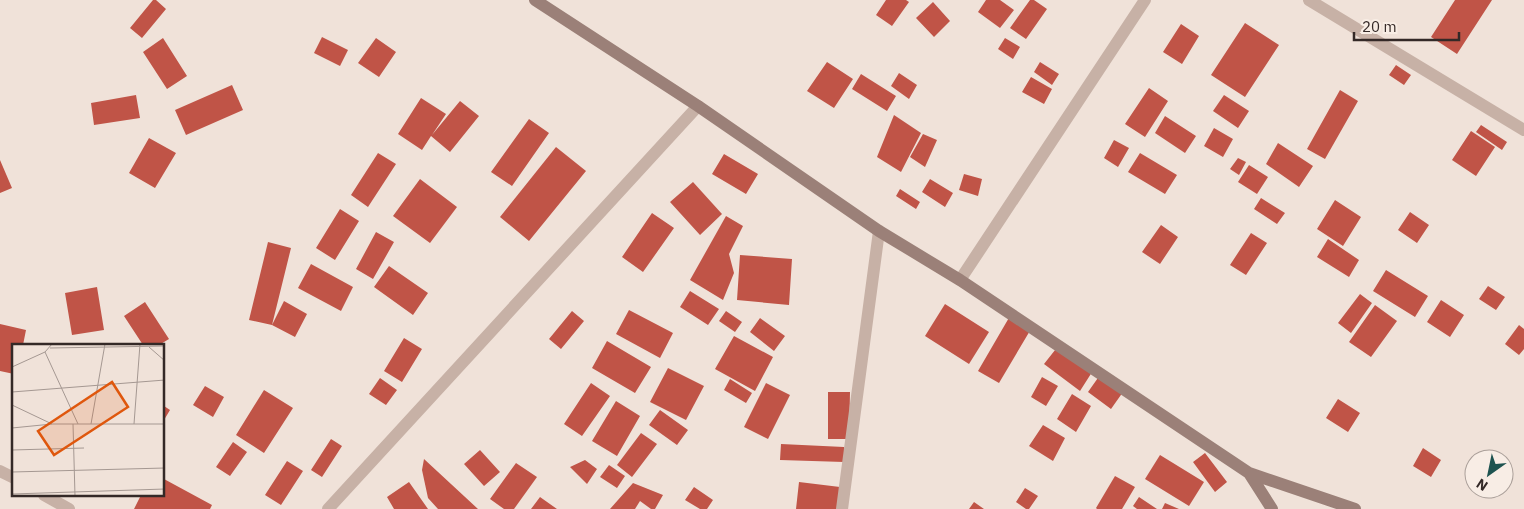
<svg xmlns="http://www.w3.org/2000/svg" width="1524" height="509" viewBox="0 0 1524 509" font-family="'IBM Plex Sans',sans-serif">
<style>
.building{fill:#c05447}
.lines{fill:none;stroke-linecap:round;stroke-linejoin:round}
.minor{stroke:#c7b1a6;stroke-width:12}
.secondary{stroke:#9b8078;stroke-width:12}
.inset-road{fill:none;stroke:#a59892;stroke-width:1}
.view{fill:#df570d;fill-opacity:0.15;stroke:#df570d;stroke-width:2.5}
.inset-edge{fill:none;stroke:#342927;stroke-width:2.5}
</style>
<rect width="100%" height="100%" fill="#f0e2d9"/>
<path class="building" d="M153,0H156L166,9L142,38L130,28Z
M886,0H906L909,2L892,26L876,15Z
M986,0H1000L1014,10L1000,28L978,12Z
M1030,0H1034L1047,9L1026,39L1010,28Z
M1455,0H1492L1457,54L1431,37Z
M933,2L950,21L934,37L916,18Z
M1245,23L1279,45L1245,97L1211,75Z
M1181,24L1199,36L1182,64L1163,52Z
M322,37L348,50L340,66L314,53Z
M163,38L187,76L167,89L143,52Z
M376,38L396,52L379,77L358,63Z
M1005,38L1020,47L1013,59L998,49Z
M827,62L853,79L834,108L807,91Z
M1040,62L1059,74L1052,85L1034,72Z
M1396,65L1411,75L1404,85L1389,75Z
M899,73L917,85L909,99L891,86Z
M861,74L896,96L887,111L852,89Z
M1031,77L1052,89L1044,104L1022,92Z
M232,85L243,110L186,135L175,110Z
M1149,88L1168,101L1145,137L1125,124Z
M1340,90L1358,101L1325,159L1307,149Z
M136,95L140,118L94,125L91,103Z
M1224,95L1249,111L1238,128L1213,111Z
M421,98L446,114L432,135L460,101L479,116L450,152L431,136L422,150L398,134Z
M894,115L921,133L901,172L877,157Z
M1165,116L1196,136L1185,153L1155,133Z
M529,119L549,133L512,186L491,172Z
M1481,125L1507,142L1502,150L1476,132Z
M1214,128L1233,139L1223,157L1204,146Z
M1471,131L1495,147L1476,176L1452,160Z
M923,134L937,140L925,167L910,157Z
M149,138L176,153L155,188L129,173Z
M1114,140L1129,148L1118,167L1104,158Z
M1278,143L1313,166L1299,187L1266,164Z
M556,147L586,171L529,241L500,217Z
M378,153L396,164L368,207L351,195Z
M1140,153L1177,175L1165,194L1128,172Z
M724,154L758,174L746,194L712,174Z
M1238,158L1246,162L1239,175L1230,169Z
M0,160L12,188L0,193Z
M1249,165L1268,177L1257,194L1238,182Z
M964,174L982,179L978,196L959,190Z
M420,179L457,207L430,243L393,216Z
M930,179L953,193L945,207L922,192Z
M693,182L722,214L700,235L670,202Z
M900,189L920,202L916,209L896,196Z
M1261,198L1285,213L1277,224L1254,209Z
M1335,200L1361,217L1343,246L1317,229Z
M340,209L359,221L335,260L316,248Z
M1410,212L1429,225L1417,243L1398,230Z
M652,213L674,228L643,272L622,257Z
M726,216L743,226L729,254L734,273L723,300L690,280Z
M1161,225L1178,237L1160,264L1142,252Z
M376,232L394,242L373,279L356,269Z
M1251,233L1267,243L1246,275L1230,265Z
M1328,239L1359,260L1349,277L1317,257Z
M268,242L291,248L272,325L284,301L307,314L295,337L272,325L249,320Z
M740,255L792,259L789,305L737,300Z
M311,264L353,287L341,311L298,288Z
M389,266L428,293L413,315L374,287Z
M1386,270L1428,296L1415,317L1373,291Z
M1488,286L1505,297L1496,310L1479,299Z
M97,287L104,330L72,335L65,293Z
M690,291L719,309L708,325L680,307Z
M1360,294L1372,303L1351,333L1338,323Z
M1441,300L1464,315L1450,337L1427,322Z
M145,302L169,339L159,345H143L124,316Z
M945,304L989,332L969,364L925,336Z
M1375,305L1397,321L1371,357L1349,342Z
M629,310L673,333L660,358L616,334Z
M572,311L584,321L561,349L549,339Z
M726,311L742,322L735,332L719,321Z
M1010,316L1031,329L999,383L978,371Z
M760,318L785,336L774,351L750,332Z
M0,324L26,330L23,345H14V374L0,371Z
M1519,325L1524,329V349L1519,355L1505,344Z
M734,336L773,357L755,391L715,369Z
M404,338L422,349L402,382L384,371Z
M607,341L651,367L635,393L592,368Z
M1059,345L1094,369L1080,391L1044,364Z
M668,368L704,386L686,420L650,402Z
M1100,375L1123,392L1111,409L1088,392Z
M1042,377L1058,386L1046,406L1031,397Z
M380,378L397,390L386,405L369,394Z
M730,379L752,393L746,403L724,390Z
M591,383L610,396L582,436L564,424Z
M766,383L790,395L768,439L744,427Z
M205,386L224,397L213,417L193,405Z
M264,390L293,408L264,453L236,435Z
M828,392H850L849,439H828Z
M1072,394L1091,406L1076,432L1057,419Z
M1338,399L1360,413L1348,432L1326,418Z
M616,401L640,416L617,456L592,441Z
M164,406L170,410L164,420Z
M660,410L688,430L677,445L649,425Z
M1043,425L1065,438L1053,461L1029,446Z
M641,433L657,444L632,477L617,465Z
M331,439L342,446L322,477L311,470Z
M233,442L247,452L230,476L216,467Z
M781,444L844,447V462L780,460Z
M1423,448L1441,460L1431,477L1413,466Z
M480,450L500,472L484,486L464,464Z
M1205,453L1227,482L1215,492L1193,462Z
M1160,455L1204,482L1189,506L1145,479Z
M424,459L478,509H438L428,498L422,470Z
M585,460L597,469L587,484L570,467Z
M287,461L303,471L281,505L265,495Z
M516,463L537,477L514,509H504L490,499Z
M609,465L625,476L617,488L600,477Z
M1115,476L1135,487L1122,509H1097L1096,508Z
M164,479L212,505L210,509H134L141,495H164Z
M409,482L428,509H394L387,497Z
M799,482L840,487L838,509H796Z
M633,483L663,495L655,509H651L640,501L635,509H610Z
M694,487L713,500L707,509H700L685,500Z
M1025,488L1038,496L1029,509H1026L1016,502Z
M540,497L557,509H531Z
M1139,497L1157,509H1137L1133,506Z
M974,502L984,509H969Z
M1165,503L1179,509H1162Z"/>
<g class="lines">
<path class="minor" d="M1309,0L1524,130
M960,280L1145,0
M0,471L14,478
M44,495L69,509
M328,509L698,106
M842,509L879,231"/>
<path class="secondary" d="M535,0L698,106L879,231L960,280L1249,473L1272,509
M1249,473L1355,509"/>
</g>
<g transform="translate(12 344)">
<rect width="152" height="152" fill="#f0e2d9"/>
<path class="inset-road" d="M137,3L153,17M38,4L153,2M33,8L66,80M0,23L33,8L40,0M0,48L153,36M0,61L40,80H153M61,80L63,152M79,80L93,0M122,80L128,0M0,84L40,80M0,106L72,104M0,128L153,124M0,150L153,145"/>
<path class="view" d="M100,38L116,63L42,111L26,87Z"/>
<rect width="152" height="152" class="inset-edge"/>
</g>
<g transform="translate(1489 474) rotate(213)"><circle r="24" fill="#f8ede5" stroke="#aa9f99"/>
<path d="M0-4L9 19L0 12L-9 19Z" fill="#1e5350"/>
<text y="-8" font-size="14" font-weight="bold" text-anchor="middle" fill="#342927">N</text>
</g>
<path d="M1354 32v8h105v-8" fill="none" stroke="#342927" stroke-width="2.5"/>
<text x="1362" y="32" font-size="15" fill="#342927" stroke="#f8ede5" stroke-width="4" paint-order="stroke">20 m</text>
</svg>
